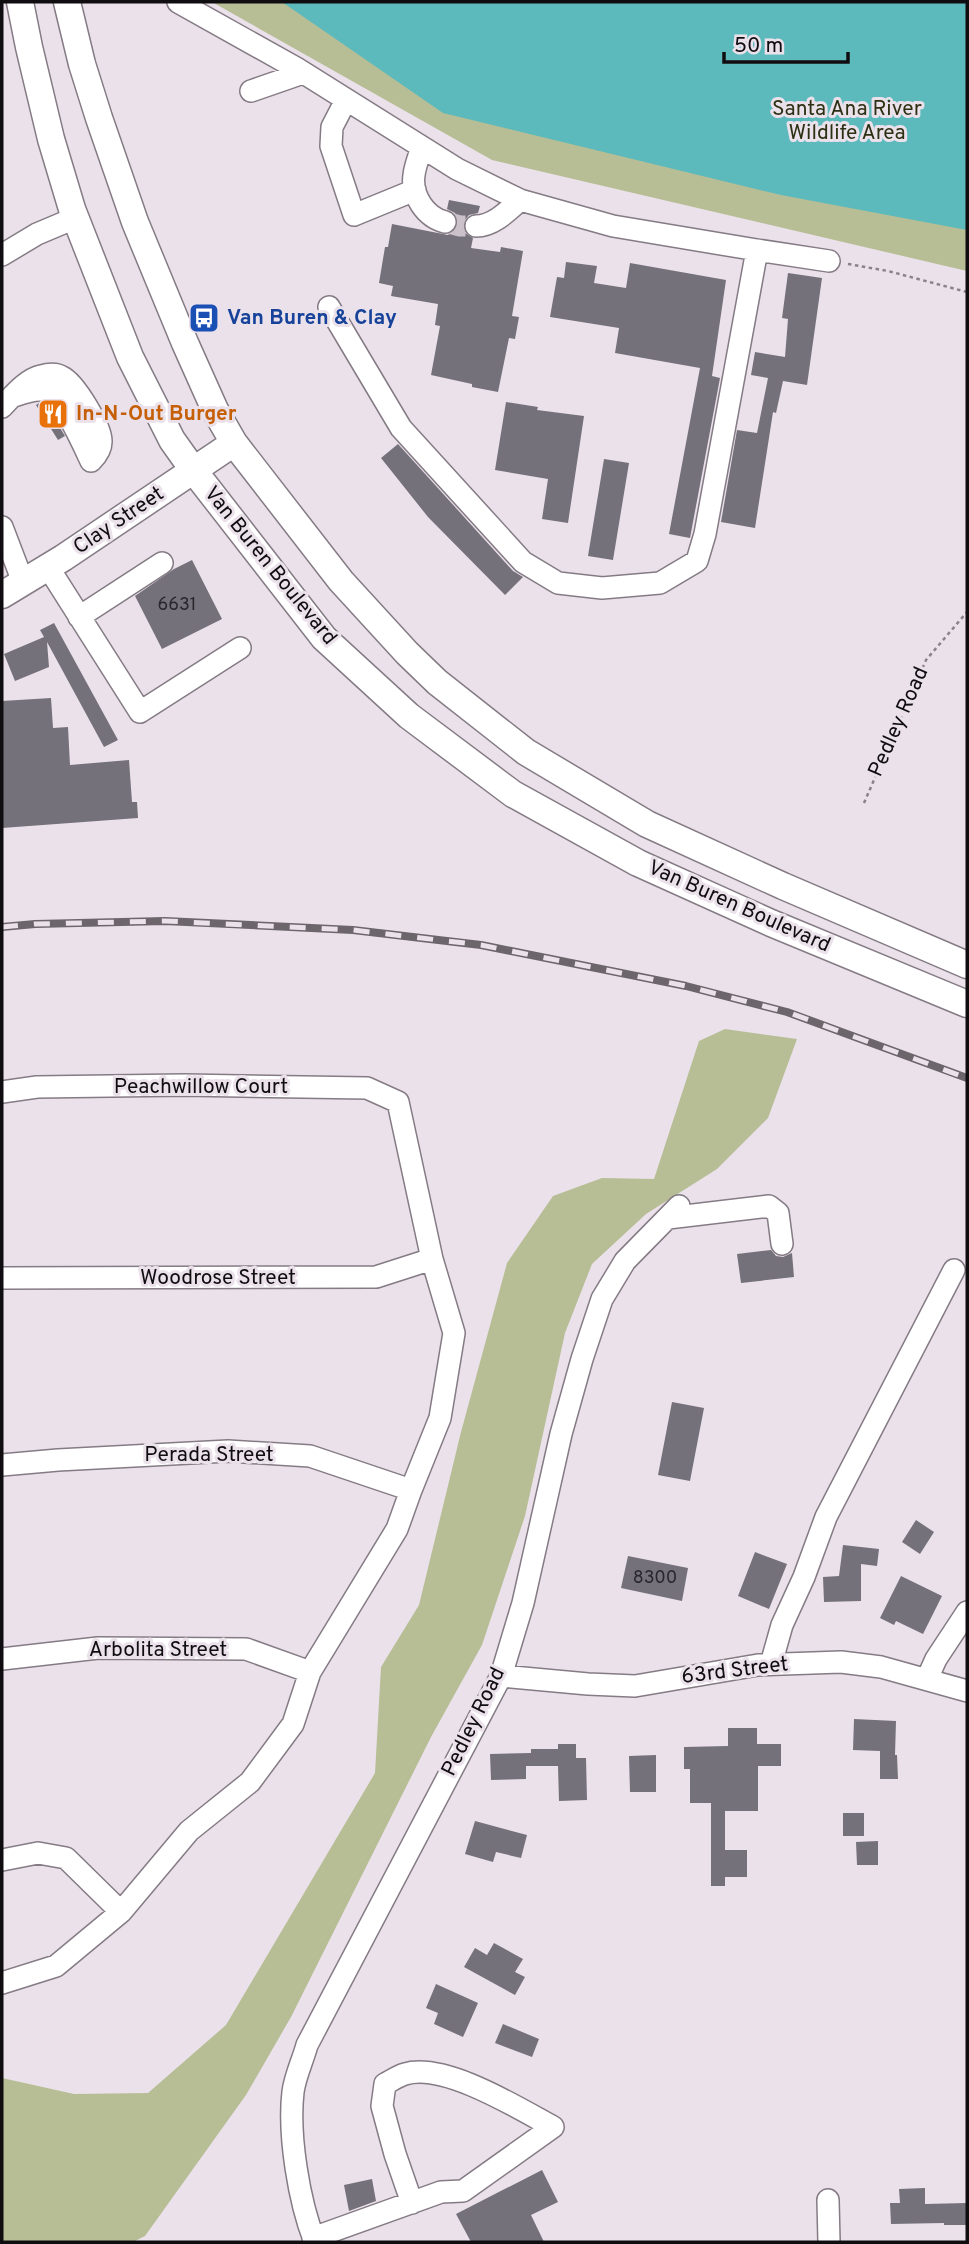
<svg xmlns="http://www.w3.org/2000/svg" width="969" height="2244" viewBox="0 0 969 2244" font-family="Overpass,sans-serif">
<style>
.green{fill:#b7be95}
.water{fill:#5cbabc}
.building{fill:#74717b}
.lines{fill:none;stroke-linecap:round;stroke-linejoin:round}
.minor-tunnel{stroke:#cac1ca;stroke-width:21;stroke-dasharray:21 10;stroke-linecap:butt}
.minor-casing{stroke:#847b84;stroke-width:24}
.major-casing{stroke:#847b84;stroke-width:29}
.path{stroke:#898289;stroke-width:2.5;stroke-dasharray:3.5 3.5;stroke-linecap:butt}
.minor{stroke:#fff;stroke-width:21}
.major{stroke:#fff;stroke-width:26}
.rail-casing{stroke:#6c666c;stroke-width:8}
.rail{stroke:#ebe1eb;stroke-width:5;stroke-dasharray:16;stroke-linecap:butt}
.labels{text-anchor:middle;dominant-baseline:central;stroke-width:6;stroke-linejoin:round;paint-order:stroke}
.number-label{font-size:18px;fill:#29262c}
.park-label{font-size:21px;fill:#2c3012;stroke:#ebe1eb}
.transit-label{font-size:21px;font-weight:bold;fill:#164399;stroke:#ebe1eb;text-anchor:start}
.food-label{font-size:21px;font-weight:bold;fill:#c56008;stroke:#ebe1eb;text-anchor:start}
.street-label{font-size:21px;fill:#100d11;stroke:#ebe1eb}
</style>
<rect width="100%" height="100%" fill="#ebe1eb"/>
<path class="green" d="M212,2H967V271L492,160Z
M725,1029L797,1039L768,1118L717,1169L646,1214L592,1264L565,1333L525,1516L482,1645L431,1737L291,2017L246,2095L145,2236L133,2242H2V2078L74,2094L148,2093L226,2025L375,1773L381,1667L419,1605L461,1432L507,1263L553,1196L602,1178L654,1179L699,1041Z"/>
<path class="water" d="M282,2H967V230L781,195L443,113Z"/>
<path class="building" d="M449,200L480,206L478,213L469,215L464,221L465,233L473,238L471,248L500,252L501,247L523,251L512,316L519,317L515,339L509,338L498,392L472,387V384L431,375L440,326L435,325L438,304L391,296L393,286L379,283L385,247H388L392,224L448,235L457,227L458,220L455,213L447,209Z
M566,262L597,266L594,283L626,288L630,263L726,280L712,376L720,378L690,538L669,534L700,368L615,353L619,328L550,317L557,277L564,278Z
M788,273L822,278L807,385L783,381L776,413L773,412L755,528L721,522L737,430L757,433L768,378L751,375L755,352L785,357L788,319L782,318Z
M506,402L538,407L537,410L584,416L568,523L542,519L548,479L495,470Z
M39,403L49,410L65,436L58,440L36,405Z
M398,444L513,571L523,577L505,595L428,517L381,458Z
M604,459L629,463L613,560L588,556Z
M192,560L222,619L162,649L135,596L174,569Z
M54,623L118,740L104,747L47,642L49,667L15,681L4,654L44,637L40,630Z
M51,698L53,728L68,727L70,765L129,760L132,802H137L138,818L2,828V701Z
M771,1250L776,1256L783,1257L792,1253L794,1277L741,1283L737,1254Z
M672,1402L704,1408L690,1481L658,1475Z
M916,1520L934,1532L920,1554L902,1542Z
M843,1545L879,1549L877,1566L861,1564V1601L824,1602L823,1577L839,1576Z
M755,1552L787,1564L769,1609L738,1596Z
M628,1556L688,1568L682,1601L621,1588Z
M901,1576L942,1596L923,1634L896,1621L894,1625L880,1618Z
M854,1719L896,1721L895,1755H897L898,1779H880V1751L853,1750Z
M728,1728H757V1744H781V1766H758V1811H725V1850H747V1877H725V1886H711V1803H690V1769H684V1747L728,1746Z
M558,1744H576V1758H586L587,1800L559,1801L558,1766H526V1779L491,1780L490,1754L531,1753V1749H558Z
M656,1755V1792H630L629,1756Z
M843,1813H864V1836H843Z
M475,1821L527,1835L521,1858L496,1852L493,1862L465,1854Z
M878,1841V1865H857L856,1842Z
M494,1943L523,1959L515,1972L525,1977L515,1995L464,1967L475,1948L487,1955Z
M436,1984L478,2003L463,2037L434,2024L438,2013L426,2008Z
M503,2024L539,2039L532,2057L495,2043Z
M542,2170L558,2202L531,2215L544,2242H471L456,2214Z
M372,2179L376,2201L349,2211L344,2185Z
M925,2188V2204L967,2203V2225H944V2223L891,2224L890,2203H900L899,2189Z"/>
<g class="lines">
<path class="minor-tunnel" d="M445,222L460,226H476"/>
<g class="minor-casing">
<path id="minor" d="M178,2L296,68L457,169L520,200L613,226L757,250L705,534L697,561L660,583L602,588L558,583L523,562L401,428L329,307
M251,91L303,73
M346,100L332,127L331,146L354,215L415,190
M422,147C419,156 415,166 414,175C411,195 425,217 445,222
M476,226C493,226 508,211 520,200
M757,250L829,261
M2,255L37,234L75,218
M2,407C13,396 25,380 41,376C48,374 56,373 62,377C75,383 102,428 101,442C101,450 96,456 91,461C84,446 62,396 46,391C37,388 23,393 14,396
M2,527L23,582
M48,567L140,712L240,648
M79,617L162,563
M2,1092L37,1087L184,1085L367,1088L398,1102L432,1259L454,1333L440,1418L411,1490L397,1529L310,1672L293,1724L250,1782L189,1831L121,1912L56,1966L2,1983
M668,1218L769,1206L778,1213L782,1244
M2,1278L376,1277L432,1259
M2,1465L58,1460L228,1451L310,1456L411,1490
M2,1659L98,1648L246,1649L310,1672
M771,1664L782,1625L804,1577L826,1517L954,1270
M501,1676L588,1684L635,1686L758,1665L841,1662L881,1667L967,1691
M927,1679L936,1659L967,1612
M2,1860L38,1853L66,1858L121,1912
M828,2200L829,2242
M313,2238L441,2192L463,2191L553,2127C518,2108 444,2062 405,2074C398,2076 391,2081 385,2084L382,2106L395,2154L412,2203
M315,2242C299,2202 288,2135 293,2092C295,2076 303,2060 307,2045L501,1676L523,1603L561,1434L582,1359L602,1299L625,1261L679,1206"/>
</g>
<g class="major-casing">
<path id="major" d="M20,2L29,47L51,139L72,209L130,357L172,440L194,471L324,638L409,716L513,794L638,863L771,923L967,1004
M67,2L82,64L99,118L135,222L185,343L215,410L234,443L341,581L407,653L437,682L526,752L647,824L783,886L967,965
M2,595L63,558L234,443"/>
</g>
<path class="path" d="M848,264L888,271L967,292
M864,803L926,660L967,612"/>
<use href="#minor" class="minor"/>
<use href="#major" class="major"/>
<g class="rail-casing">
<path id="rail" d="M2,927L35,924L165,921L353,930L481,945L686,986L787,1012L967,1078"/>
</g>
<use href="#rail" class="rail"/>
</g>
<defs>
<g id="bus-square" transform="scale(1.575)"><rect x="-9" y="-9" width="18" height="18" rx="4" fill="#1a4fb4" stroke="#ebe1eb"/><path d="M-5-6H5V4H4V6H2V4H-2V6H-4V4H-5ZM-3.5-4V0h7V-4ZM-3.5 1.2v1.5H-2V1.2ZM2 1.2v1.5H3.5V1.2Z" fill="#fff"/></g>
<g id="restaurant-square" transform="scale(1.575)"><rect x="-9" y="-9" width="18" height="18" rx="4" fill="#e8710a" stroke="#ebe1eb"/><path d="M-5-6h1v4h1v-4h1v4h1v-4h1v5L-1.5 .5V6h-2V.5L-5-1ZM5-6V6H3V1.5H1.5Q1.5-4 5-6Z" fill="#fff"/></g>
</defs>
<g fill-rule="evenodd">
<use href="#bus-square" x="204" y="318"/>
<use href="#restaurant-square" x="53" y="414"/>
</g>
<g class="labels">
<g class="number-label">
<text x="177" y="605">6631</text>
<text x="655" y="1578">8300</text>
</g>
<g class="park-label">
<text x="847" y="109">Santa Ana River<tspan x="847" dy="24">Wildlife Area</tspan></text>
</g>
<g class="transit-label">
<text x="227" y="318">Van Buren &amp; Clay</text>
</g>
<g class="food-label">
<text x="76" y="414">In-N-Out Burger</text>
</g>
<g class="street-label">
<text transform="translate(119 521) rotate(-34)">Clay Street</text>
<text transform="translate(270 566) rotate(51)">Van Buren Boulevard</text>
<text transform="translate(899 722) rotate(-66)">Pedley Road</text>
<text transform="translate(739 907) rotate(24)">Van Buren Boulevard</text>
<text x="201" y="1087">Peachwillow Court</text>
<text x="218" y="1278">Woodrose Street</text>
<text x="209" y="1455">Perada Street</text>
<text x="158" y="1650">Arbolita Street</text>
<text transform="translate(735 1671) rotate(-7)">63rd Street</text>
<text transform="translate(474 1722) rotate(-64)">Pedley Road</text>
</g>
</g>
<rect width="969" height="2244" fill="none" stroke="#100d11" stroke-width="7"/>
<path d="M724 52v10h124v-10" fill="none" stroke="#100d11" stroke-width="3.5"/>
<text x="734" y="52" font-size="21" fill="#100d11" stroke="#ebe1eb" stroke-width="5" paint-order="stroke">50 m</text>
</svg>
